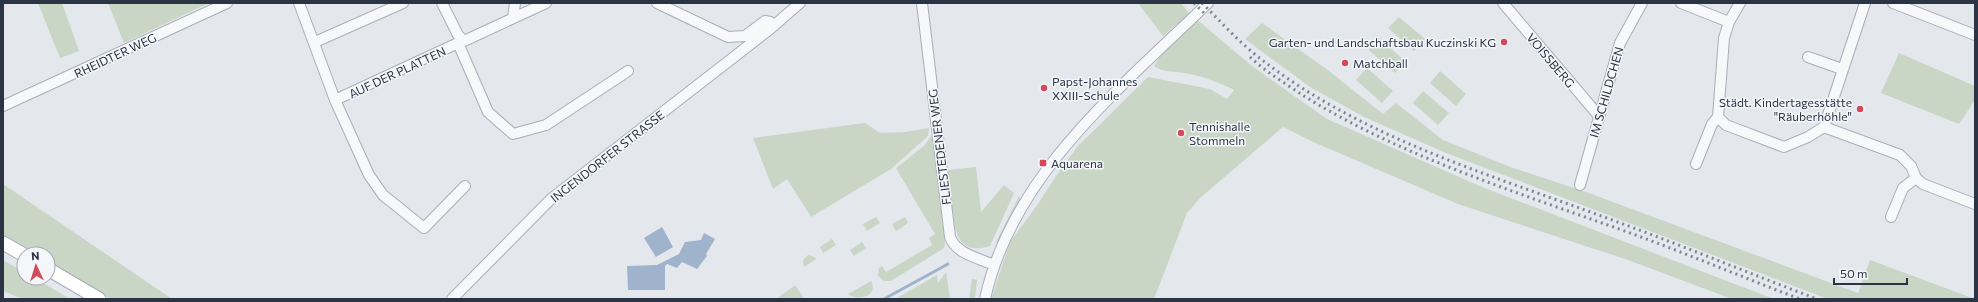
<svg xmlns="http://www.w3.org/2000/svg" width="1978" height="302" viewBox="0 0 1978 302" font-family="Commissioner,sans-serif">
<style>
.green{fill:#c9d6c5}
.water{fill:#9fb4cc}
.lines{fill:none;stroke-linecap:round;stroke-linejoin:round}
.stream{stroke:#9fb4cc;stroke-width:3}
.minor-casing{stroke:#a9aeb7;stroke-width:12}
.major-casing{stroke:#a3abb8;stroke-width:15}
.minor{stroke:#f7f8fa;stroke-width:10}
.major{stroke:#fff;stroke-width:13}
.rail{stroke:#7d8696;stroke-width:3;stroke-dasharray:2 4;stroke-linecap:butt}
.poi-dot{fill:#d1495b;stroke:#f4f6f9;stroke-width:1.5}
.labels{text-anchor:middle;dominant-baseline:central;stroke-width:3;stroke-linejoin:round;paint-order:stroke}
.poi-label{font-size:12px;fill:#2b3445;stroke:#f4f6f9;text-anchor:start}
.street-label{font-size:12px;fill:#2b3445;stroke:#f4f6f9}
</style>
<rect width="100%" height="100%" fill="#e4e7ec"/>
<path class="green" d="M38,3H62L79,51L60,58Z
M108,3H209L124,43Z
M1138,3H1181L1189,13L1252,66L1327,119L1482,187L1774,299H1732L1628,260L1458,204L1311,141L1283,127L1200,198L1187,213L1154,299H991L1010,242L1038,204L1056,176L1077,147L1148,77L1210,89L1227,99L1234,90C1219,82 1201,76 1185,73C1174,71 1164,73 1154,66L1162,54L1185,33L1177,24L1163,36Z
M1399,17L1425,39L1414,51L1388,28Z
M1262,23L1329,71L1383,114L1396,103L1443,140L1513,168L1586,192L1858,293L1870,260L1975,299H1828L1446,153L1364,117L1310,87L1245,39Z
M1379,38L1405,61L1395,73L1369,50Z
M1899,53L1975,86V100L1959,124L1881,93Z
M1367,68L1393,91L1382,103L1356,80Z
M1440,71L1466,94L1456,106L1430,83Z
M1423,91L1449,113L1438,125L1413,103Z
M865,123L880,133L905,132L929,128L928,136L891,169L811,217L787,179L773,189L753,138Z
M931,136H933L945,244L944,248L891,281H884L878,276L879,268L882,266L886,272L932,245L929,238L935,234L896,168L925,145Z
M976,167L981,212L1004,185L1014,193L990,246C958,256 955,232 952,207C950,195 949,182 948,170Z
M3,184L172,299H110L48,263V254H33L3,237Z
M1019,196L1020,200L1001,238L995,244Z
M876,217L880,223L867,231L863,224Z
M905,217L908,223L896,231L892,224Z
M832,239L836,245L823,253L820,247Z
M862,242L866,248L854,256L850,250Z
M808,255L815,257L816,259L804,267L803,260Z
M3,260L24,272V278H35L70,299H23L3,291Z
M946,272L950,299H895L937,275L938,283Z
M972,279L977,280L975,299H969Z
M871,281C879,296 858,302 848,294Z
M794,286H796L804,299H776Z"/>
<path class="water" d="M662,227L673,247L656,257L644,238Z
M704,233L715,239L706,254L707,256L697,269L682,262L677,268L667,264L665,266V290H628L627,266L657,265L679,254L685,242L701,240Z"/>
<g class="lines">
<path class="stream" d="M884,299L948,264"/>
<g class="minor-casing">
<path id="minor" d="M299,3L335,100L369,175L383,195L424,228L465,186
M442,3L458,35L464,41L546,3
M657,3L728,37L745,36L765,21L770,22L774,26
M922,3L950,237C956,254 979,258 994,265
M1503,3L1599,116
M1681,3L1729,22
M1893,3L1975,35
M513,18L515,3
M464,41L458,43L488,112L513,134L546,125L628,71
M315,42L403,3
M1808,57L1842,69
M335,100L458,43
M3,106L227,3
M1718,117L1726,125L1784,147L1808,137L1824,127L1865,3
M1824,127L1900,155L1911,166L1916,178L1923,184L1975,204
M1696,164L1712,124L1718,117L1724,38L1729,22L1740,3
M1580,185L1620,43L1642,3
M1891,217L1903,188L1916,178
M452,299L551,199L770,29L800,3
M985,299C1012,174 1121,88 1208,3"/>
</g>
<g class="major-casing">
<path id="major" d="M3,243L24,255
M48,269L99,299"/>
</g>
<use href="#minor" class="minor"/>
<use href="#major" class="major"/>
<path class="rail" d="M1194,3L1205,14
M1202,3C1220,21 1237,40 1257,56C1358,136 1485,173 1604,217C1676,243 1746,272 1817,299
M1250,57C1266,72 1286,84 1304,96C1396,153 1501,187 1602,223C1669,246 1734,274 1800,299"/>
</g>
<g class="poi-dot">
<circle cx="1504" cy="42" r="4"/>
<circle cx="1345" cy="63" r="4"/>
<circle cx="1044" cy="88" r="4"/>
<circle cx="1860" cy="109" r="4"/>
<circle cx="1181" cy="133" r="4"/>
<rect x="1039" y="159" width="8" height="8" rx="2"/>
</g>
<g class="labels">
<g class="poi-label">
<text x="1496" y="42" text-anchor="end">Garten- und Landschaftsbau Kuczinski KG</text>
<text x="1353" y="63">Matchball</text>
<text x="1052" y="81">Papst-Johannes<tspan x="1052" dy="14">XXIII-Schule</tspan></text>
<text x="1852" y="102" text-anchor="end">Städt. Kindertagesstätte<tspan x="1852" dy="14">"Räuberhöhle"</tspan></text>
<text x="1189" y="126">Tennishalle<tspan x="1189" dy="14">Stommeln</tspan></text>
<text x="1051" y="163">Aquarena</text>
</g>
<g class="street-label">
<text transform="translate(115 55) rotate(-25)">RHEIDTER WEG</text>
<text transform="translate(1551 60) rotate(50)">VOISSBERG</text>
<text transform="translate(397 72) rotate(-25)">AUF DER PLATTEN</text>
<text transform="translate(1606 92) rotate(-74)">IM SCHILDCHEN</text>
<text transform="translate(939 147) rotate(-97)">FLIESTEDENER WEG</text>
<text transform="translate(607 156) rotate(-38)">INGENDORFER STRASSE</text>
</g>
</g>
<rect width="1978" height="302" fill="none" stroke="#2b3445" stroke-width="8"/>
<g transform="translate(36 266) rotate(356)"><circle r="19" fill="#f4f6f9" stroke="#a4a8b1"/>
<path d="M0-3L7 15L0 10L-7 15Z" fill="#d1495b"/>
<text y="-6" font-size="11" font-weight="bold" text-anchor="middle" fill="#2b3445">N</text>
</g>
<path d="M1834 278v6h73v-6" fill="none" stroke="#2b3445" stroke-width="2"/>
<text x="1840" y="278" font-size="12" fill="#2b3445" stroke="#f4f6f9" stroke-width="3" paint-order="stroke">50 m</text>
</svg>
